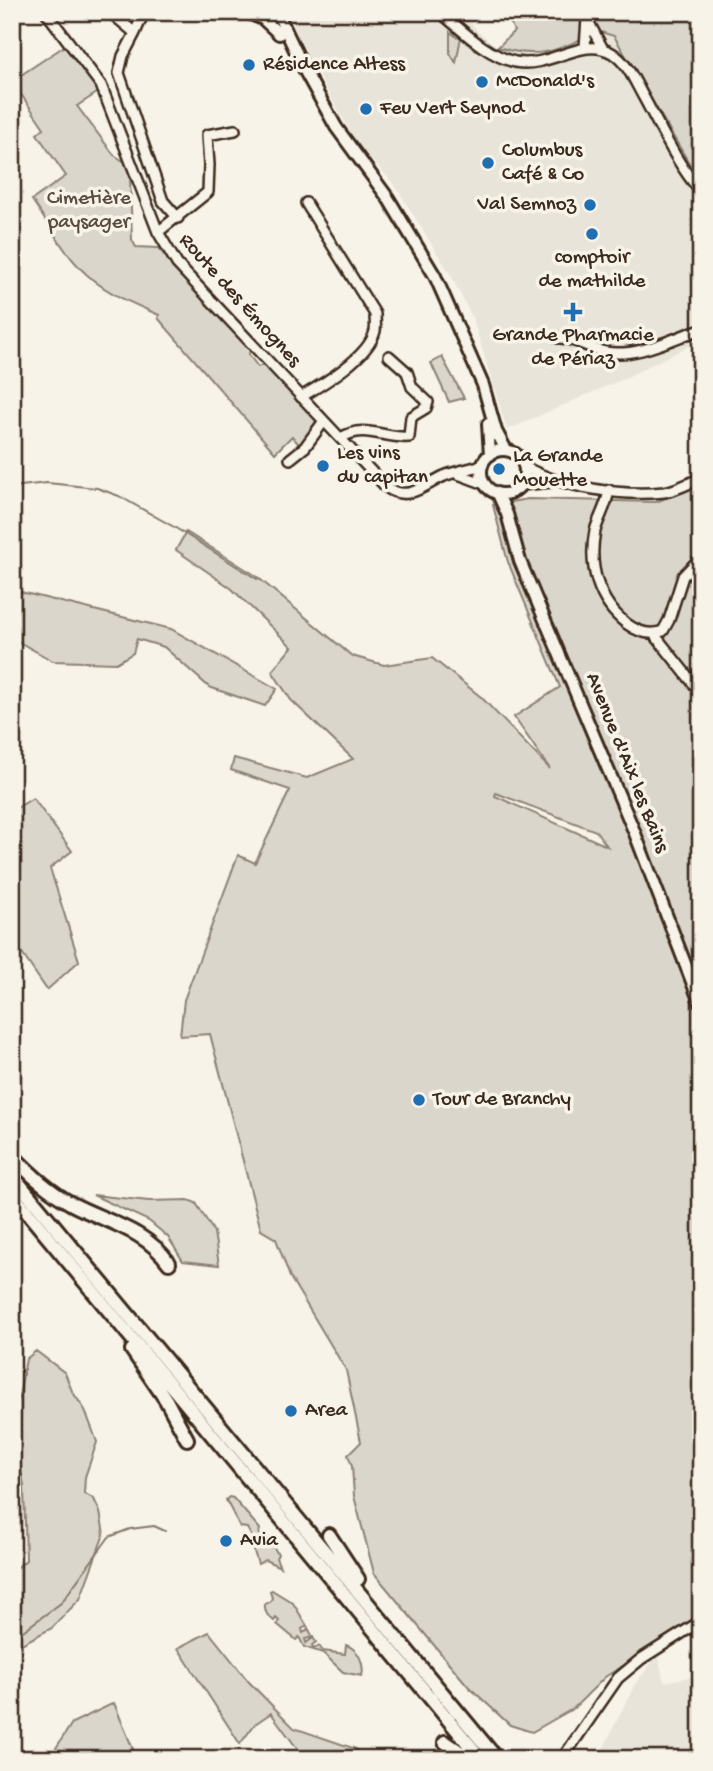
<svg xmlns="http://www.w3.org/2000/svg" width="713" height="1771" viewBox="0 0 713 1771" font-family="'Gochi Hand',sans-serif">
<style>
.built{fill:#e9e4d9}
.green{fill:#dbd6cb;stroke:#8b8074;stroke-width:2;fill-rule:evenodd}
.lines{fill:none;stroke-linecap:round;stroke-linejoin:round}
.stream{stroke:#84786c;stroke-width:2}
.minor-casing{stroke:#3b2a1e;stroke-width:14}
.major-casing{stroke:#3b2a1e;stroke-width:16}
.highway-casing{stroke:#3b2a1e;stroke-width:18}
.minor{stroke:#f7f3e8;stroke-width:9}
.major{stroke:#f7f3e8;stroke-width:10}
.highway{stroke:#f7f3e8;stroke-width:12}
.poi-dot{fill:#1f6fb2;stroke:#f7f3e8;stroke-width:2.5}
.labels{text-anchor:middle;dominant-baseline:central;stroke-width:7;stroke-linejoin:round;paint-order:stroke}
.poi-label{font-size:21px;fill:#3b2a1e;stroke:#f7f3e8;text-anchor:start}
.park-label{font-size:21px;fill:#5b4c41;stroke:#f7f3e8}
.street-label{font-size:21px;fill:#3b2a1e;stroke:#f7f3e8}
</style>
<rect width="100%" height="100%" fill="#f7f3e8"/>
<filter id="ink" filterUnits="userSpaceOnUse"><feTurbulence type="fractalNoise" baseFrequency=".0143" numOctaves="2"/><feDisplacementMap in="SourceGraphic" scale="14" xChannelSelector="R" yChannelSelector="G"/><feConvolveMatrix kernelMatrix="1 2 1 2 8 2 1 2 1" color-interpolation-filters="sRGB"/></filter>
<g filter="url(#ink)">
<path class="built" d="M287,12H464L478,32L498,47L518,54L542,53L568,46L598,31L614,36L692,168L701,178V340L623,379L507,430L473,319L449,272L394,184L359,147L308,57Z
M658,1655L664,1682L701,1675V1759H598L635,1684Z"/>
<path class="green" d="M506,12H701V178L692,168L614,36L598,31C561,49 539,61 498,47L514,31Z
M450,32L457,37H461L456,63L450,53Z
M66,45L100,91L77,106L114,155L125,162L130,177L132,240L136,247L158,248L250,348L249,355L258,367L265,363L319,422L301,447L292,436L275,453L158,318L159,315C136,305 111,295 92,279C66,258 50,226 32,200L66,176L37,134L44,128L12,81Z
M442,357L464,398L449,402L431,363Z
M701,484V1616L605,1677L574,1708L532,1732L510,1725L468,1686L374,1573L354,1496L352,1466L348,1455L361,1442L346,1370L290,1277L276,1239L261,1230L210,1034L180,1036L184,1000L238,855L255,863L290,790L231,770L234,758L307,778L353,759L291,700L272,671L292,647L231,588L176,550L186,532L255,575L352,656L384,665L432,658L481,697L550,769L514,717L560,687L508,562L493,505L528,499L656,502ZM496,793L596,831L607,846L495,796Z
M12,585L21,592L171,629L277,689L265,706L209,687L164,647L137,639L133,653L116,663L53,661L12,638Z
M33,798L72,851L50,868L79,961L47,990L12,939V811Z
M93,1195L149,1201L188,1200L196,1203L214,1232L219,1265L183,1261L168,1237L149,1221Z
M36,1351L65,1373L72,1391L85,1410L97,1442L85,1477L84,1493L94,1499L100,1512L104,1534L80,1599L52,1628L12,1649V1572L26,1560L24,1485L13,1428L26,1359Z
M229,1497L233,1498L260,1529L259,1533L267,1543L270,1542L278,1554L276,1558L280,1567L265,1560L258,1564L252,1545L253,1539L247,1528L240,1527L226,1500Z
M272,1590L293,1603L307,1626L302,1629L303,1633L307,1631L308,1628L313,1637L305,1639L306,1643L313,1638L316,1642L312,1645L314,1649L319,1646L323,1651L345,1654L346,1645C358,1649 365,1663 362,1676L343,1672L323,1653L304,1647L299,1637L296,1640L277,1624L279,1621L276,1618L274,1621C268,1617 264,1612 265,1604L270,1602L272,1598L270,1591Z
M209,1632L249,1682L294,1728L356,1749L362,1759H305L271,1713L255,1724L240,1744L178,1648Z
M114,1703L137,1759H49L72,1723Z"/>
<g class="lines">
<path class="stream" d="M12,487L47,483L97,488L119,496L174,527L257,579
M12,1639L61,1603L109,1537L130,1529L154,1526L165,1531"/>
<g class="minor-casing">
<path id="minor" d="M46,12L101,85L158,232L177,264L386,487C407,503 424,485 444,476C456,471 470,469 483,465
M110,12L135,33L123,56L119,73L163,201L178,218
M440,12C462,30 487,56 515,62C552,69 582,35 612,53C627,62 635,82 643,96C661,129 677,164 701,192
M135,33L144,12
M585,47L587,19L603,49
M158,232L208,192L209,165L207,135L235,130
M558,338C574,337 589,349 605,352C637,358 671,339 701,329
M301,397C323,384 369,357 375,331C376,326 375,319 375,314L306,203
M341,438C365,423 383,439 409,437L411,417L426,408L428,402L412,387L407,372L389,356
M290,459L305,447L324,421
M525,467C561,487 622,497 664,492C677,490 689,483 701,478
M458,474L485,484
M522,485L551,482
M609,490C607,505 599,517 595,531C588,566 598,602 627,624C638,632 650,636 663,631L669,620L683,576L701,557
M654,634L701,693
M562,1759L618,1678L641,1659L701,1621"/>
</g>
<g class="major-casing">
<path id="major" d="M246,12L263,19L279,34
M277,12L306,73L336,127L388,198L435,276L483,385L496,431L506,450
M488,424L490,455
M481 472a22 22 0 1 1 44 0a22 22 0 1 1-44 0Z
M498,494L507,514L520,561L634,831L701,1005"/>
</g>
<g class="highway-casing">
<path id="highway" d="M12,1155C30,1174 48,1191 72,1204C106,1222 145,1229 169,1263
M12,1175L497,1759
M12,1194L481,1759
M132,1350L166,1400L187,1439
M329,1535L358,1579
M445,1742L470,1759"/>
</g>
<use href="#minor" class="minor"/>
<use href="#major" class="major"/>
<use href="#highway" class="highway"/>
</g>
</g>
<g class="poi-dot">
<circle cx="249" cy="65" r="7"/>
<circle cx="482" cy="82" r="7"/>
<circle cx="366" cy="109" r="7"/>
<circle cx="488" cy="163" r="7"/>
<circle cx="590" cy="205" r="7"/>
<circle cx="592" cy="234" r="7"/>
<path d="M569.5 301.5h7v7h7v7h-7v7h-7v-7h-7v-7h7z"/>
<circle cx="323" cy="466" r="7"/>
<circle cx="499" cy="469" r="7"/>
<circle cx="419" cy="1100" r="7"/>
<circle cx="291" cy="1411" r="7"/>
<circle cx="226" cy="1541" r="7"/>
</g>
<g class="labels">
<g class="poi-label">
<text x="263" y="65">Résidence Altess</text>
<text x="496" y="82">McDonald's</text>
<text x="380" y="109">Feu Vert Seynod</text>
<text x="502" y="151">Columbus<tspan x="502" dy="24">Café &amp; Co</tspan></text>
<text x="576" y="205" text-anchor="end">Val Semnoz</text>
<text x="592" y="258" text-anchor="middle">comptoir<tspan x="592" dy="24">de mathilde</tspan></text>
<text x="573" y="336" text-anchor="middle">Grande Pharmacie<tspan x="573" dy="24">de Périaz</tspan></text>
<text x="337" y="454">Les vins<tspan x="337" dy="24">du capitan</tspan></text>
<text x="513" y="457">La Grande<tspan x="513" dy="24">Mouette</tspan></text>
<text x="433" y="1100">Tour de Branchy</text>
<text x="305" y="1411">Area</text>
<text x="240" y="1541">Avia</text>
</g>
<g class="park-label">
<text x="89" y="199">Cimetière<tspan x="89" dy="24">paysager</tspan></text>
</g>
<g class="street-label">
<text transform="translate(239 301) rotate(48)">Route des Émognes</text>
<text transform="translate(626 763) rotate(68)">Avenue d'Aix les Bains</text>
</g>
</g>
<rect width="713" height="1771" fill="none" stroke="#f7f3e8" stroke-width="42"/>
<rect x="21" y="21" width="671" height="1729" fill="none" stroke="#3b2a1e" stroke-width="2.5" filter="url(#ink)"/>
</svg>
